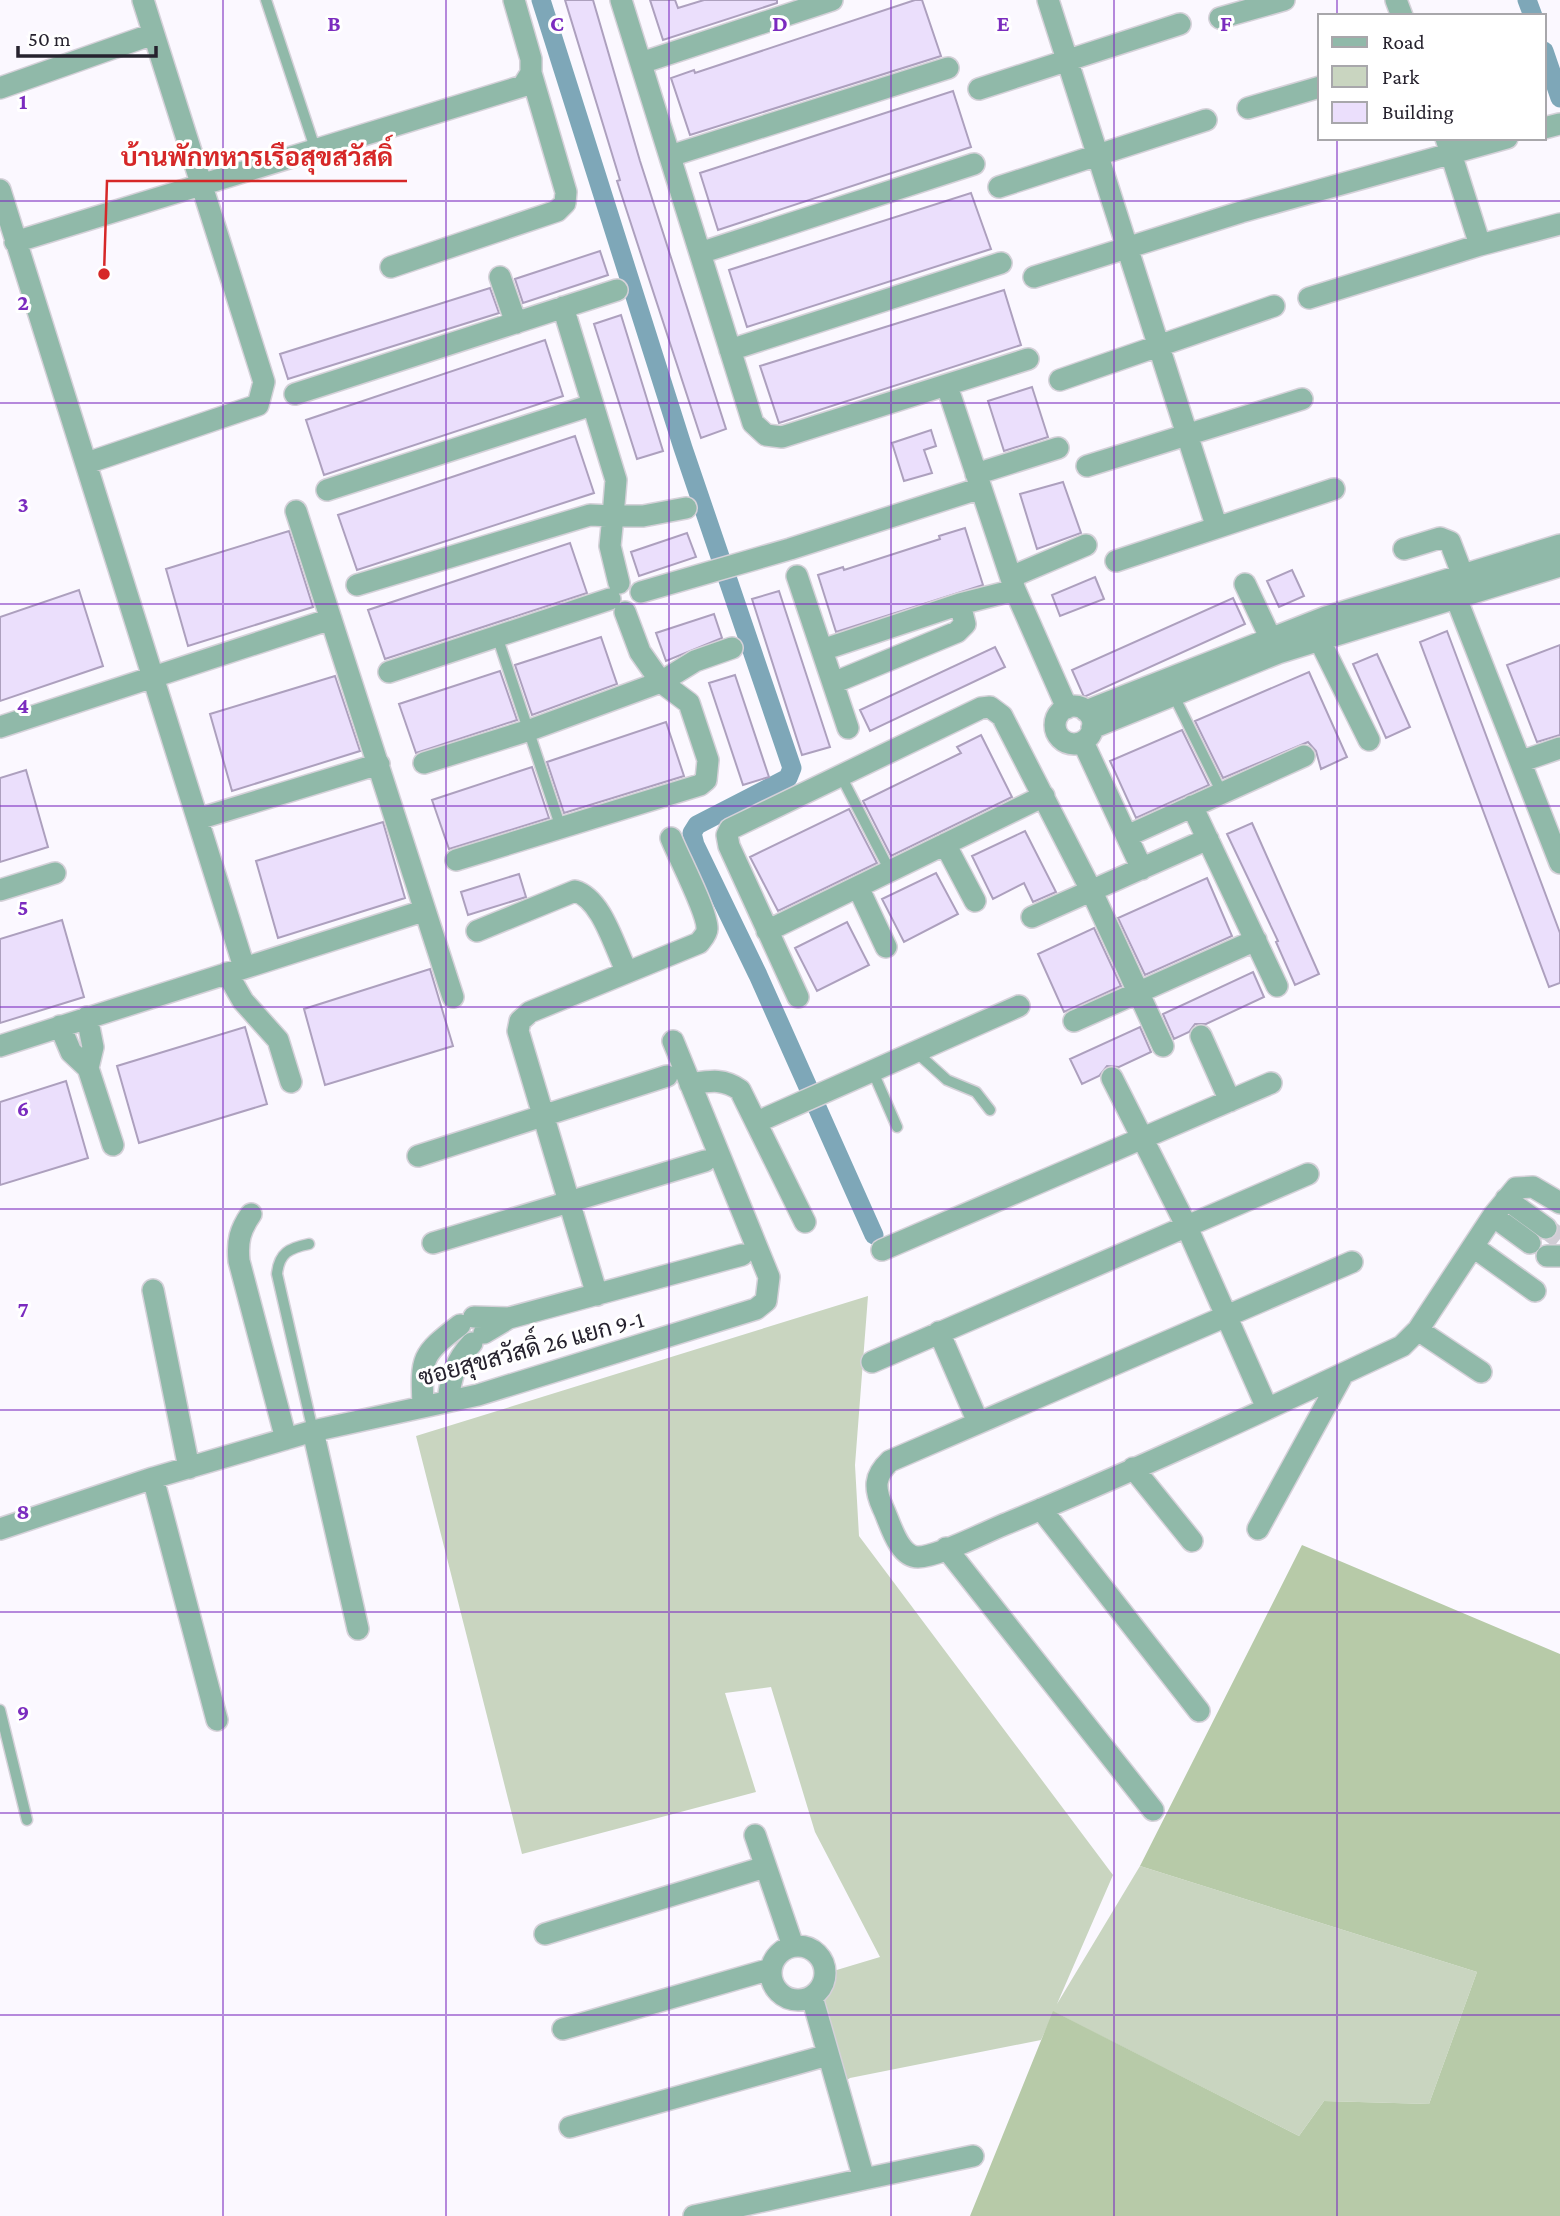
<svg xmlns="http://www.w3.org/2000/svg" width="1560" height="2216" viewBox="0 0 1560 2216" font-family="'Crimson Pro',Sarabun,serif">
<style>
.green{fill:#c9d5c0}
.forest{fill:#b7caa8}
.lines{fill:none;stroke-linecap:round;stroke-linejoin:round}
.canal{stroke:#7ea7b8;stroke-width:19}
.building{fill:#ebdffc;stroke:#ada0be;stroke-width:2}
.street-tunnel{stroke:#d0cdd5;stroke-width:21;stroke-dasharray:21 10;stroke-linecap:butt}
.lane-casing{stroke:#d5d1d9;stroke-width:13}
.street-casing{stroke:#d5d1d9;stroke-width:24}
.lane{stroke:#90b9a9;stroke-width:10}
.street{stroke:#90b9a9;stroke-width:21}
.grid{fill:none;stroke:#7b2cbf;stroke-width:2;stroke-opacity:0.55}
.labels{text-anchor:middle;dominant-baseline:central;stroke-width:6;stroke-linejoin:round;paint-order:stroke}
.street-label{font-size:24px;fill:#26222e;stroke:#fff}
.grid-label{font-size:23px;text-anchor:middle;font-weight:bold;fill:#7b2cbf;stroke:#fff;stroke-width:6;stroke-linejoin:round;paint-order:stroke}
.leader{fill:none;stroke:#d62828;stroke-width:2.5}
.callout-dot{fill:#d62828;stroke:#fff;stroke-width:2.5}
.callout-label{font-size:26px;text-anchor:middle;font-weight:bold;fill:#d62828;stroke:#fff;stroke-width:6;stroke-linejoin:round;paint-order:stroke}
</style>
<rect width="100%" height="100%" fill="#fbf8ff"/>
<path class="green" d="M868,1296L855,1465L859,1536L1113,1875L1057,2004L1140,1866L1477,1972L1429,2104L1324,2101L1299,2136L1054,2012L1041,2040L850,2078L841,2084L818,2000L830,1972L880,1957L815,1832L771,1687L725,1693L756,1792L522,1854L416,1436Z"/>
<path class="forest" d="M1302,1545L1560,1654V2216H970L1053,2011L1299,2136L1324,2101L1429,2104L1477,1972L1140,1866Z"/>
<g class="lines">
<path class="canal" d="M541,0L683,448L792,768L788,778L697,825L692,833L695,845L758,975L874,1235
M1527,0L1533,16
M1544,51L1560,98"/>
</g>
<path class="building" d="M565,0H593L640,161L726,429L701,438L617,181L620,180Z
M650,0H675L678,8L704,0H777V3L663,40Z
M915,0H922L941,56L690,135L671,78L694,70L695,73Z
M953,91L971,147L718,230L700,173Z
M971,193L991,249L747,327L729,270Z
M600,251L608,275L523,303L515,279Z
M490,288L499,313L288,379L280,354Z
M1004,290L1021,345L779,423L760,366Z
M621,315L663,451L637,459L594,324Z
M545,340L563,396L324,475L306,420Z
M1032,387L1048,437L1004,451L988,401Z
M931,430L936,446L924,450L932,473L904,481L892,443Z
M575,436L594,493L357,570L338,515Z
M1063,482L1081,533L1037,549L1020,494Z
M965,528L983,585L836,632L818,575L843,567L844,570L940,539L939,536Z
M289,531L313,607L188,646L166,569Z
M687,533L696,557L639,576L631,552Z
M570,543L587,593L385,659L368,610Z
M1292,570L1304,596L1279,607L1267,581Z
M1095,577L1104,599L1060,616L1052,595Z
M79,590L103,666L0,701V617Z
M779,591L830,747L802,755L752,599Z
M1233,598L1245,624L1084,697L1072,670Z
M714,614L722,638L666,661L656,633Z
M1447,631L1560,933V983L1549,987L1420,642Z
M601,637L617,684L532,715L515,665Z
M1560,645V735L1537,742L1507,665Z
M995,647L1005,667L870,731L860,710Z
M1377,654L1410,727L1386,738L1353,664Z
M500,671L517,720L416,753L399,704Z
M1309,672L1347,757L1321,769L1316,751L1308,742L1223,778L1195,721Z
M735,675L769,777L743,785L709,683Z
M335,676L360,751L232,791L210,714Z
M666,722L684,776L564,813L547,762Z
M1182,730L1209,785L1136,818L1110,761Z
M981,735L1012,797L891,856L863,801L961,753L957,747Z
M532,767L549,818L449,849L432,800Z
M26,770L48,847L0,862V778Z
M849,809L877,863L778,911L750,857Z
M383,822L405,898L278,938L256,861Z
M1252,823L1319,974L1295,985L1276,942L1278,941L1227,834Z
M1025,831L1056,892L1033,902L1024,883L993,899L972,856Z
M936,873L958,914L904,942L882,899Z
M519,874L526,897L468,915L461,892Z
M1207,878L1232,936L1145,975L1118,918Z
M62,920L84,997L0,1023V939Z
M847,922L869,965L817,991L795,948Z
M1094,928L1121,986L1064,1012L1038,954Z
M430,969L453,1046L325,1085L304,1009Z
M1253,972L1264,997L1206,1024H1195L1189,1032L1174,1039L1163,1014Z
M245,1027L267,1104L139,1143L117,1066Z
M1140,1027L1151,1052L1119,1067L1107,1066L1099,1076L1082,1084L1070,1059Z
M66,1081L88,1158L0,1185V1102Z"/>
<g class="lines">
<path class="street-tunnel" d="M1546,1228L1560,1239"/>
<g class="lane-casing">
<path id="lane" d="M266,0L316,151
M497,636L561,828
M1173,694L1222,793
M841,776L890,871
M916,1052L947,1080L976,1092L990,1110
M873,1072L897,1127
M309,1244C289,1248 279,1253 277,1274L313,1431
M0,1710L27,1820"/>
</g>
<g class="street-casing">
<path id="street" d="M621,0L753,423L766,435L782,437L1028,359
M1048,0L1216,525
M1396,0L1402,16
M1220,18L1284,0
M641,63L832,0
M0,88L153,34
M979,89L1180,24
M1248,108L1320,87
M1544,128L1560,124
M1446,138L1480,245L1560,224
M670,156L948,68
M999,187L1206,120
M0,190L244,967
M15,242L523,86L531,73
M700,253L974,164
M391,267L557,211L565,203L566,192L531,73V59L514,0
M500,277L516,323
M1034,277L1241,212L1507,138
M1309,298L1480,245
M563,307L616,480L613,516H643L686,508
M730,350L1001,263
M1060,380L1274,306
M947,386L1015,590L1067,708
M295,394L617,290
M87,463L258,405L264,382L259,366L143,0
M1087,466L1302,399
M976,474L1058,448
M327,490L592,405
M296,511L453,997
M1404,549L1440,538L1450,542L1463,576
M1116,561L1334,489
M797,576L848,728
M1011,577L1086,545
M1245,584L1270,637
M357,585L590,515L613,516L610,546L619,583
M1451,585L1560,863
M641,592L790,549L981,488
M1314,629L1369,740
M822,650L960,604L1015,590
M389,672L610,599
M833,683L957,632L965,624L960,604
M1055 725a19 19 0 1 1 38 0a19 19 0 1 1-38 0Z
M1086,711L1326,617L1560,545
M0,727L331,619
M1092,728L1278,653L1560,566
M1083,742L1142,869
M1522,761L1560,748
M424,763L530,730L661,682L640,652L625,612
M1192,806L1277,986
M198,819L379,764
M1127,836L1304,756
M945,844L975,901
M456,860L700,785L706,780L708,760L689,703L661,682L695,661L732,648
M858,887L886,947
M0,890L55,873
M1032,917L1208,839
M477,931L575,891C602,899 614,946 626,970
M767,931L1044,796
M227,973L243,1001L278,1040L291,1082
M798,997L729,846L727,835L730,829L981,708L990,707L1002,716L1092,892L1163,1046
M87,1017L93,1047L88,1068
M1074,1021L1256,940
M60,1026L71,1052L88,1068L113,1145
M1201,1036L1230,1101
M0,1046L423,911
M1112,1078L1186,1225L1267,1408
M690,1084C710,1081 723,1078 740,1090L805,1222
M757,1122L1019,1006
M418,1156L667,1076
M1506,1199L1546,1228
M251,1214C240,1230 237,1241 239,1261L286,1439
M1493,1216L1530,1243
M433,1243L705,1161
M1475,1248L1535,1291
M882,1250L1271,1083
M1547,1256H1560
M1352,1262L890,1461C874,1476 874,1488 883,1508C890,1522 898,1557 918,1557C938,1557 987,1531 1008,1523C1141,1468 1272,1407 1402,1346L1418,1330L1493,1216L1516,1188L1533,1187L1560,1203
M153,1290L189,1468
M597,1295L518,1031L520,1021L530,1012L699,943C702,939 707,934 707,929C708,913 678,856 671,838
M474,1317L509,1318
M1418,1330L1481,1372
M939,1332L978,1422
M484,1333L509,1318L742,1255
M872,1362L1308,1174
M448,1401C451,1377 455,1361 472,1343
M423,1406C421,1357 421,1355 460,1325
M313,1431L358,1629
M1133,1468L1192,1541
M153,1478L217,1720
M1041,1509L1199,1711
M0,1529L153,1478L313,1431L478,1395L756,1309L766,1301L769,1277L673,1041
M1258,1529L1343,1374
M946,1548L1153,1810
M755,1835L793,1946
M545,1934L765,1867
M771 1973a27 27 0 1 1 54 0a27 27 0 1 1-54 0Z
M563,2029L771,1969
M570,2127L828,2055
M864,2179L973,2156
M694,2216L864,2179L812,1997"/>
</g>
<use href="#lane" class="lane"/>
<use href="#street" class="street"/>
</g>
<path class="grid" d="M223,0V2216M446,0V2216M669,0V2216M891,0V2216M1114,0V2216M1337,0V16M1337,138V2216M0,201H1560M0,403H1560M0,604H1560M0,806H1560M0,1007H1560M0,1209H1560M0,1410H1560M0,1612H1560M0,1813H1560M0,2015H1560"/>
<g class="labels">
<g class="street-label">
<text transform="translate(531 1348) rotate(-15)">ซอยสุขสวัสดิ์ 26 แยก 9-1</text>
</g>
</g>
<g class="grid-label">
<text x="334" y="31">B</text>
<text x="557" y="31">C</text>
<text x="780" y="31">D</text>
<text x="1003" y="31">E</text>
<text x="1226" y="31">F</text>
<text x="23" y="109">1</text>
<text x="23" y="310">2</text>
<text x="23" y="512">3</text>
<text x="23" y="713">4</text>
<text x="23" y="915">5</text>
<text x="23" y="1116">6</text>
<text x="23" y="1317">7</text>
<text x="23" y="1519">8</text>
<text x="23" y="1720">9</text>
</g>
<path class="leader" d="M104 274L107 181H407"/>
<circle class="callout-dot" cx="104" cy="274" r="7"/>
<g class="callout-label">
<text x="257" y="166">บ้านพักทหารเรือสุขสวัสดิ์</text>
</g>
<rect x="1318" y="14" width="228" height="126" fill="#ffffff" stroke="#a8a7ab" stroke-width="2"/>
<rect x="1332" y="37" width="35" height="10" fill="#90b9a9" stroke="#a8a7ab" stroke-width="2"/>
<text x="1382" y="49" font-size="21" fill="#26222e">Road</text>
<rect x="1332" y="66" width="35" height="21" fill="#c9d5c0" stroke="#a8a7ab" stroke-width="2"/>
<text x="1382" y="84" font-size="21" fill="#26222e">Park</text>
<rect x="1332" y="102" width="35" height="21" fill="#ebdffc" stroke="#a8a7ab" stroke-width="2"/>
<text x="1382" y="119" font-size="21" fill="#26222e">Building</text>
<path d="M18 46v10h138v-10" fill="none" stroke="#26222e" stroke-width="3.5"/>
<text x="28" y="46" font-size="21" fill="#26222e" stroke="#ffffff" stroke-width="5" paint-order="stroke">50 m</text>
</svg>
